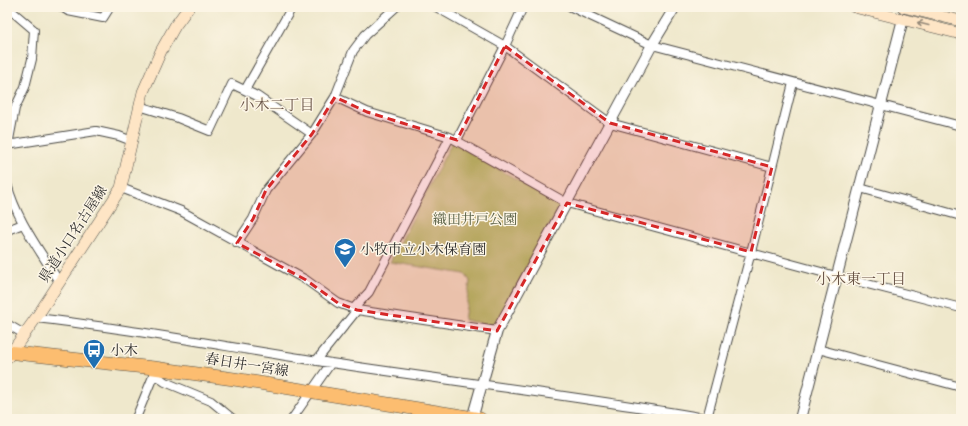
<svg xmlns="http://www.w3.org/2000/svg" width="968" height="426" viewBox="0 0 968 426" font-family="Alegreya,'Noto Serif JP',serif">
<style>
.green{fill:#adc76d;stroke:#6c794c}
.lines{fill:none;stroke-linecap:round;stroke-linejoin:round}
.minor-casing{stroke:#484743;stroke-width:10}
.tertiary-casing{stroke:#484743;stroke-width:12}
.secondary-casing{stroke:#484743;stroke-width:12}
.primary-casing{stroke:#484743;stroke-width:14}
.minor{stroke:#fff;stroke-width:8}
.tertiary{stroke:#fff;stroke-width:10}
.secondary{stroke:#fee5c5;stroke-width:11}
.primary{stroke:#fcbd6f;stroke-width:13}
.oneway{stroke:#948878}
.marked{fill:#d62828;fill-opacity:0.2;stroke:#d62828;stroke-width:3;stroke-dasharray:8 5;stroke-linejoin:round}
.labels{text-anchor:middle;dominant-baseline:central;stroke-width:3;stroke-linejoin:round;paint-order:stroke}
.park-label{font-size:14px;fill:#525a3f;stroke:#fcf5e5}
.street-label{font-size:14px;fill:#2b2b2b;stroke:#fcf5e5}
.poi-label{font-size:14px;fill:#2b2b2b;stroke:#fcf5e5;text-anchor:start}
.neighbourhood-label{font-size:15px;fill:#695447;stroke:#fcf5e5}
</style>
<rect width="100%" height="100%" fill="#fcf5e5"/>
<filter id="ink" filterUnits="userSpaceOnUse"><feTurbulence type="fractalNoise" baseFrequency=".025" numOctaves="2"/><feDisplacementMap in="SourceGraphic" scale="8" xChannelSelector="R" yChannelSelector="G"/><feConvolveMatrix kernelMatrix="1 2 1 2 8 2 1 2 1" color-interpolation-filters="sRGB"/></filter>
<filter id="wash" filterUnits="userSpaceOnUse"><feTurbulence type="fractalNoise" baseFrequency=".012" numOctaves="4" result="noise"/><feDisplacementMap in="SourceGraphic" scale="16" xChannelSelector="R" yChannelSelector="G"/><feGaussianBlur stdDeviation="0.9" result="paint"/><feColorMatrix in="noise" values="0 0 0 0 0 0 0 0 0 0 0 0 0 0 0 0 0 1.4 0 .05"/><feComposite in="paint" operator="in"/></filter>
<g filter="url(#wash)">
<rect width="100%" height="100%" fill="#efe8cc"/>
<path class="green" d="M452,142L561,205L495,326L464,320L470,281L465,274L390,262Z"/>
</g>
<g filter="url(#ink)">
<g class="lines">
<g class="minor-casing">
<path id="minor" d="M7,7L34,30L32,59L25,87L15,108L8,145
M62,7L68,11L103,18L110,7
M436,7L505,46L610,123L772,167
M571,7L652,45L961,126
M245,90L292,7
M335,97L367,112L450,137L567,203L836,276L961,308
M139,106L178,118L210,131L232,84L257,96L312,134
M457,140L505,46L523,7
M7,145L96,131L119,136L132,141
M7,184C17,221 40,250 59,282
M121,188L181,211L306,280L338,303L357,310L497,331
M860,188L961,216
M7,227L10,229L23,224
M237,243L253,219L266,190L312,134L335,97L353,51L365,35L396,7
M354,308L369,292L450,137
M36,318C135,329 232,348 331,363C458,382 585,397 711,419
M7,324L24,334
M818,349L961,387
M316,361L357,310
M154,368V374L165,382L211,401L233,419
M707,418L751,252L793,83
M137,419L136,418L154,374
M292,419L331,363"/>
</g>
<g class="tertiary-casing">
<path id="tertiary" d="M472,419L497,331L652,45L675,7
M800,419C835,286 868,152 903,19"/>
</g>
<g class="secondary-casing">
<path id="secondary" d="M854,7L961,34
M903,7L961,21
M8,357L36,318L121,188L143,92L161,51L175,26L189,7"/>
</g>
<g class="primary-casing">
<path id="primary" d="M7,352L154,368L234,379L480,419"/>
</g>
<use href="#minor" class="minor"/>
<use href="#tertiary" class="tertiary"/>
<use href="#secondary" class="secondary"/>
<use href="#primary" class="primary"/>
</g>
<defs><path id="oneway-shaft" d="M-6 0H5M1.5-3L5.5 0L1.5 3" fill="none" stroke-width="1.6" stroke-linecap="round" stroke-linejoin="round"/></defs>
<use class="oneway" href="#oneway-shaft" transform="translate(923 24) rotate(-165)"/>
</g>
<path class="marked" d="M505,46L610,123L772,167L751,252L567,203L497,331L357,310L338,303L306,280L237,243L253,219L266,190L312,134L335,97L367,112L457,140Z"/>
<defs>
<g id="school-pin" transform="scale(1.15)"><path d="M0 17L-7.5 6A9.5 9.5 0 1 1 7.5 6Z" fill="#1f6fb2" stroke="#fcf5e5"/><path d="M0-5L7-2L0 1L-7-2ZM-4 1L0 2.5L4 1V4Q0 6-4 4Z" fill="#fff"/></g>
<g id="bus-pin" transform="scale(1.15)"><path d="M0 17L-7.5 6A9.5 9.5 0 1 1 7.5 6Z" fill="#1f6fb2" stroke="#fcf5e5"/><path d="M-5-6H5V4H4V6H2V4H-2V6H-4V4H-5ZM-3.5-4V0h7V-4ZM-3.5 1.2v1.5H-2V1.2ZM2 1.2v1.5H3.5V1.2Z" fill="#fff"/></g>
</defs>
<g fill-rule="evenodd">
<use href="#school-pin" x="345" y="249"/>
<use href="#bus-pin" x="94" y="350"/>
</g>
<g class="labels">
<g class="park-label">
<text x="475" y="219">織田井戸公園</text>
</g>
<g class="street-label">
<text transform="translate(73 234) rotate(-57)">県道小口名古屋線</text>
<text transform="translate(247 365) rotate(9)">春日井一宮線</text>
</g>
<g class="poi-label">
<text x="360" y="249">小牧市立小木保育園</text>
<text x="110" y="350">小木</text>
</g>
<g class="neighbourhood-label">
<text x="277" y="105">小木二丁目</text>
<text x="861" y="279">小木東一丁目</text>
</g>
</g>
<rect width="968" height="426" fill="none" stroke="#fcf5e5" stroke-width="24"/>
</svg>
